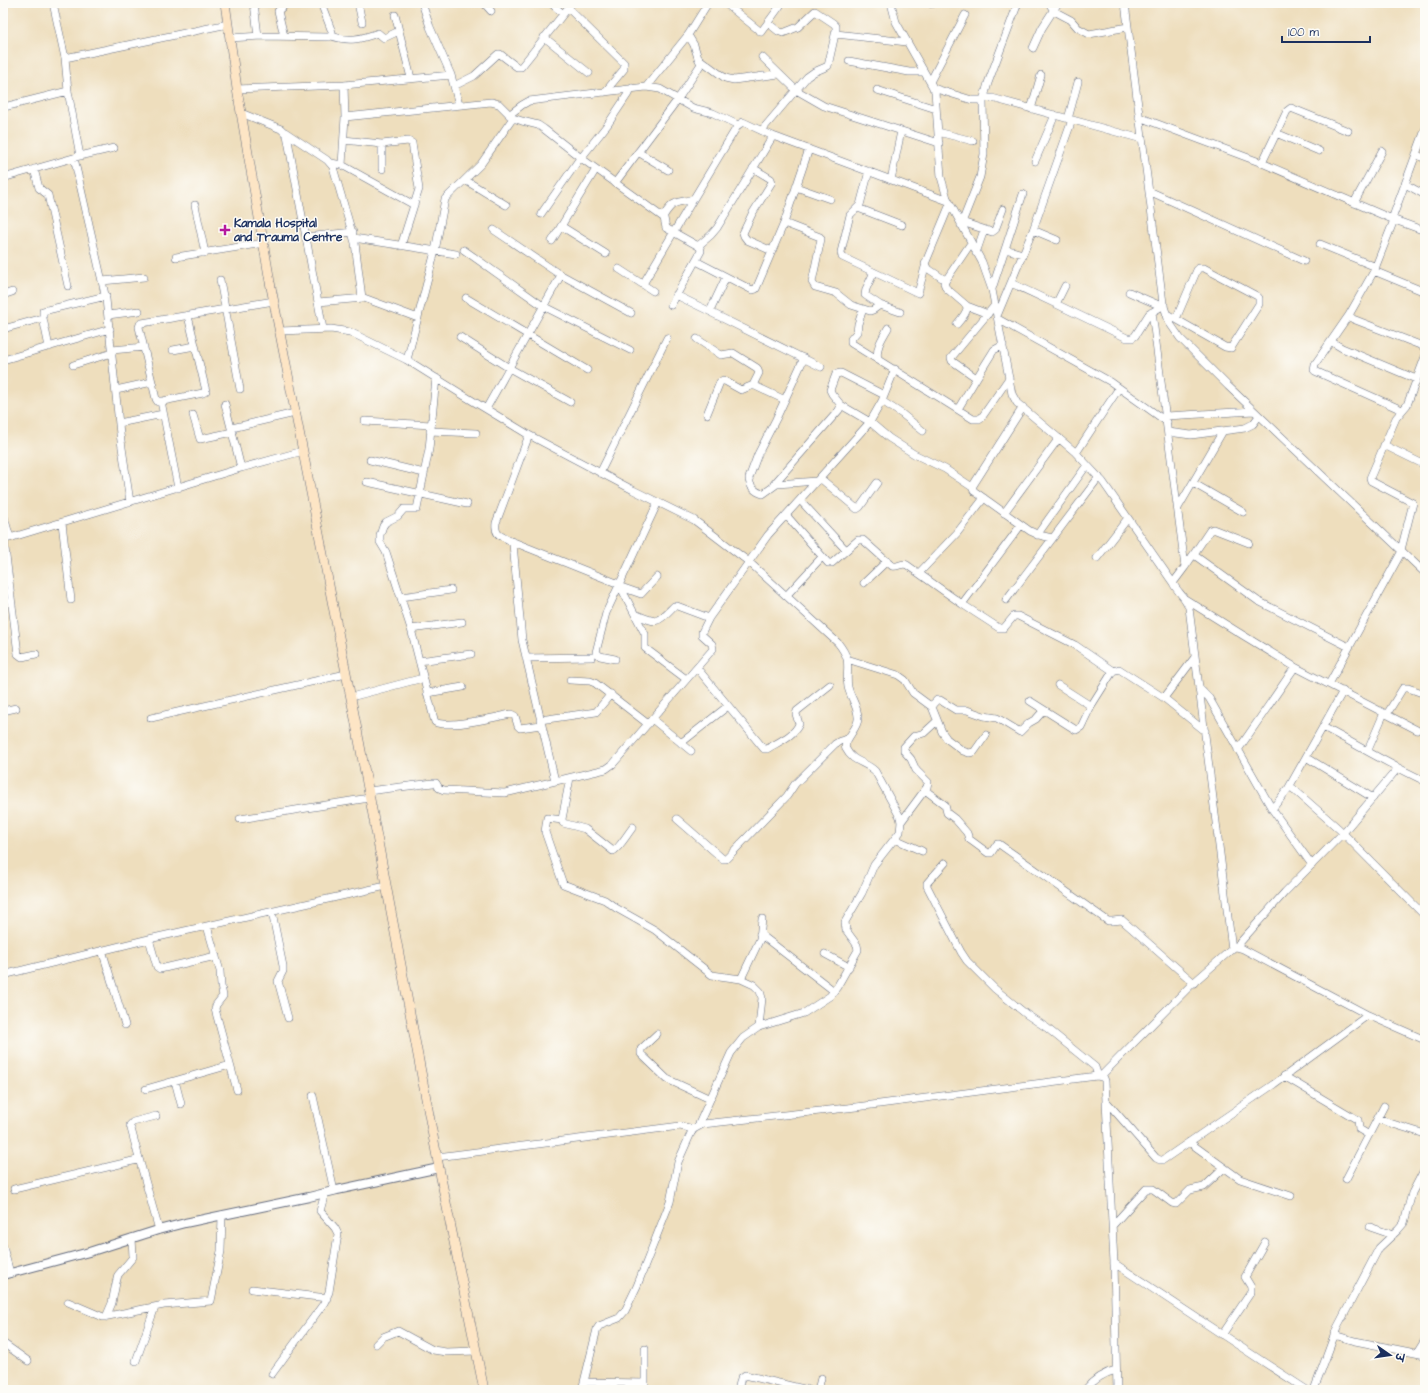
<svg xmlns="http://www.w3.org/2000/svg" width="1428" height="1393" viewBox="0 0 1428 1393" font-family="'Architects Daughter','Playpen Sans Deva',sans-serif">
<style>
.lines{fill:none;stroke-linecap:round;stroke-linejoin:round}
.minor-casing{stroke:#656c7f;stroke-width:8}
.tertiary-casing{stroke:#656c7f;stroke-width:10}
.secondary-casing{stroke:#656c7f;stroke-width:10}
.minor{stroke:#fff;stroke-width:7}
.tertiary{stroke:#fff;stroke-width:8}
.secondary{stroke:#fde5c5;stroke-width:9}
.poi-dot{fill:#b5179e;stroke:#fdfcf7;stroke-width:1.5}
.labels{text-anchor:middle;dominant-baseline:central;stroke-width:3;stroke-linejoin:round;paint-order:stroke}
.poi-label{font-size:12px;font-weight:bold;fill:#1b2f5e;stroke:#fdfcf7;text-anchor:start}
</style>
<rect width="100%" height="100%" fill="#fdfcf7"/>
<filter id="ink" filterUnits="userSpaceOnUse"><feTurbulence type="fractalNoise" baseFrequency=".025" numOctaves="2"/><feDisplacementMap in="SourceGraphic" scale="8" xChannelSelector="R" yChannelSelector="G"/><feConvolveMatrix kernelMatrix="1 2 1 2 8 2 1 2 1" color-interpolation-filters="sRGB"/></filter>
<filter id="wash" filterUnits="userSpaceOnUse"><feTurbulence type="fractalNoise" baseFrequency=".012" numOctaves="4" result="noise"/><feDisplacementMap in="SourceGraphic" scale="16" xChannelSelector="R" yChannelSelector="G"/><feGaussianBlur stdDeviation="0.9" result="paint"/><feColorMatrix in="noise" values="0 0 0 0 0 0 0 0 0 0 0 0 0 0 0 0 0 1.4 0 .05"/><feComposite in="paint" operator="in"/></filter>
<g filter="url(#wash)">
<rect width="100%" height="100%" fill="#eedebd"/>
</g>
<g filter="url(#ink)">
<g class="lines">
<g class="minor-casing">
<path id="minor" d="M53,3L65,58L68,91L80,156
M254,3L258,36
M358,3L362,22
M422,3L430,27L451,75L459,105
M484,3L491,11
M551,3L563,14
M725,3L761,32L780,6V3
M891,3L896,22L935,91L941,177L947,198L982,262L992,290L1012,394L1017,403L1075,452L1103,482L1173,583C1177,592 1186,597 1189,608L1232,949L1192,984L1101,1076
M929,3L932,4L934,3
M1049,3L1054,11L1071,20L1078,28L1089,34L1128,27
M1125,3L1163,303L1169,322L1180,338L1228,386L1425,573
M568,8L624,63V69L605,92
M395,15L411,78
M836,34L907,42
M688,35L694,45L698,58L725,78L734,80L779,74
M284,36L278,11L287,3
M331,36C349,42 361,39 378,33L384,38L399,31
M544,37L589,73
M230,38L261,36L329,37L332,35V32L321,3
M1033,48L1042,28L1058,3
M762,57L796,90L824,106L939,143
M65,58L228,24
M849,61L909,72H924
M930,82L965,15
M454,86L474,76L498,54H500L517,67H521L572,3
M646,87L688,35L708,3
M933,88L972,100H984L985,98H992L1142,139
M237,89L344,85L451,75
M877,90L936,109
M4,107L68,91
M1031,109L1041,75
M241,113L281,129L287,135L323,329
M509,115L522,105L529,101L646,87L660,89L693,108L713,113L738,125
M345,117L491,102L499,104L513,118L522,121L538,125L544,129L581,158L664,218L666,228L700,247L701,251L671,305
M1139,117L1262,163L1392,219L1425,231
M1068,119L1078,82
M762,130L807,77L814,72L828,66L836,30V26L833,23L815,11L798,27L783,33L778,31L768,23
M285,132L327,160L333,167L355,243L362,298
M938,132L973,141
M1276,133L1319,151
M344,140L382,144L408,141L412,143L419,189L401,246
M382,144V169
M638,152L668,170
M1416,154L1425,159
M74,158L106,299L120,434L130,502
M581,158L608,124L632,88
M1035,161L1055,115
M331,163L342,165L414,205
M1262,163L1287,111L1291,108L1348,131
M342,165L345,117L344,85
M753,168L771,179L772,182L752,214L743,233L744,236L747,240L772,251
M34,169L39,188L48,195L68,286
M869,171L860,205L850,215L841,252L842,257L918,293L925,267
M3,178L80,156L114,148
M465,180L506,205
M891,180L901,131
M615,183L678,99L701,64L698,58
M1405,184L1425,195
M796,187L830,199
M1149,191L1304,261
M1354,203L1382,151
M195,205L205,253
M858,208L902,225
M541,214L580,158
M663,217C666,212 670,205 676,203C682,200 688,202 694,198L738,125L743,122L773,136L948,201
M1392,219L1425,130
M1394,220L1374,271L1349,315L1353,319L1425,347
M962,222L992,232L995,230L1003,209
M784,223L820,237L821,239L812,282L815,287L836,293L851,305L870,311L873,310L880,305L900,312
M961,225L980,177L984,154L983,101L988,83L1018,3
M561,226L606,254
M494,230L556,272L631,313
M1033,230L1057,240
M306,237L353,232
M354,238L456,254
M552,241L596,169
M1320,244L1376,267
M698,246L711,235L717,228L773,136
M1005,249L1023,254
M464,250L543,306L630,350
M976,253L984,230
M176,257L264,243
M696,261L752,290L756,289L784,223L809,149
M619,269L653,291
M1374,271L1425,292
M874,272L866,289L865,295L880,305
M726,277L711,309L712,313L821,367
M220,280L240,389
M945,280L927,268L925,264L950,204
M102,281L144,277
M1011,283L1056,304
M643,284L694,198
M1065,286L1056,304L1127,338H1132L1135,336L1149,314L1164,305
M992,289L1023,194
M1129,292L1161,306
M3,295L12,292
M676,295L711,312
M466,298L587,370
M318,302L364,298L418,318
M967,306L988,314
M863,309L858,324L857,332L851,339V343L973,419H979L982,417L1009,378
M1152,312L1185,567L1173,583
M1167,314L1225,347L1231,348L1259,304V298L1257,296L1204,268H1199L1197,270L1176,319
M108,315L139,311
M1349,315L1315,364L1314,370L1315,371L1402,410
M188,316L206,391L203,393L158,402L156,399L139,327L140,324L142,323L274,301
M997,316L1033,230L1072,120
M998,319L1111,382L1167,422
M957,324C961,319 968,312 967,306L946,288L944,283L971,243
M3,329L43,318
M280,331L331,329L350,332L407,360L463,395L529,435L633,490L694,520L749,562L838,643C842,648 845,652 847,659C849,668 846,677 848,687C850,697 859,708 858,719C858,729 842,741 846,749C853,763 865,761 875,771L900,817L901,822L900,832L874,865L862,893L845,922L846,930L857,945L858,950L837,987L830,996L804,1013L759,1027L743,1038L731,1053L698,1126
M460,337L509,368L570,402
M697,339L721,355L733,353L757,368L759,373L753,385
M1332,342L1342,348L1416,379
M49,347L43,318V311L106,296
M112,350L144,347
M173,350L195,346
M804,358L776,419L758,454L749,478C749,486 755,492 763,494L777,484L817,481
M878,359C875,348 883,337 888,328
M3,360L110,329
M407,360L435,251L445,199L481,164L513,118
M73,365L112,353
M436,378L429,449L417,509H404L398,516L386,522L383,526L380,535V542L386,552L411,629L434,719L435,722C447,729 496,717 511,714L515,716L518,726L520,728L541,725
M976,379L994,350L1003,345
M116,390L152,382
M161,401L178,488
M882,401L902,414L923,431
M225,404L241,468
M841,405L870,422L882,401L895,369
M1023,407L972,487L974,491L1030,531L1039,535L1052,538
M486,409L561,275
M958,409L976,379L975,377L952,361L951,358L995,305
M707,414L720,382L723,380L741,390L751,386H755L785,400
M193,415L200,439L233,432
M1166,416L1254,411
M365,421L431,425
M119,423L163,414
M232,428L295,413
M430,431L476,433
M1168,432L1191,435L1245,428L1253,424L1259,416
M529,435L496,523C494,540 506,534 513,544L522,640L555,781
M1384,445L1425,465
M1076,453L1119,388
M370,460L424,473
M600,473L667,338
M820,478L857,509L860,507L877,483
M367,482L467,504
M1193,483L1243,512
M774,484L839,410L841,405L832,394L830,390L836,374L841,373L884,395
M800,500L846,550
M1178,508L1223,431
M3,513L10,538
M1004,513L1059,438
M786,515L828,563H832L858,540H863L892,566C897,568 902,562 907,565L962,604L999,628H1004L1014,616H1018L1075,645L1113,671
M62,523L71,600
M1037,535L1087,465
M3,540L241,468L303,451
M4,540L18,654L22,657L36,654
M511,541L619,584L645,634V648L686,679
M1401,550L1413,503L1371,481L1370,478L1396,418L1407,405L1425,357
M1194,555L1258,601L1349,647
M1097,558L1128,518
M1185,567L1210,530L1213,529L1249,543
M919,573L957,533L984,498
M864,583L887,561
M621,587L641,594L657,577
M786,596L822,557
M401,597L451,590
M1185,599L1241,634L1295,667L1417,730
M1006,600L1099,477
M962,604L1021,525
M635,614C658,624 656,624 674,606H677L709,618L768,535L870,422L889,438L914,454L945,469L972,487
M411,629L462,622
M526,658L592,657
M615,659L600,656L596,652L606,613L658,502
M847,659L898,675L905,680L913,693L932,707L942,732L947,739L963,751L969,753L974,752L986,735
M419,661L471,654
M697,668L764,749H767C778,742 794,736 799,724L796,714L797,711L830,685
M570,680L590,681L595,683L648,724
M1329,684L1402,551
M1058,685L1091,706
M1199,688L1209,698L1272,809L1312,865
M427,693L463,687
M351,697L423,678
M1164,698L1195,657
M1030,701L1076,730L1081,727L1091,706L1113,671L1119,669L1164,698L1205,731
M931,706L937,700H940L956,710H967L984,716L997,718L1020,732L1029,723L1036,719L1044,710
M3,711L16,708
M1387,714L1403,688H1408L1425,694
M151,718L346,674
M652,719L691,751
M540,720L596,712L611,694
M1323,727C1357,745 1390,765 1425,781
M681,743L728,706
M1238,750L1295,667
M1368,750L1384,713
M1306,757L1373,798
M570,778L562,819L563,823L585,829L613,851C619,849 628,833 633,827
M1290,786L1339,829L1425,916
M925,790L945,805L947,813L955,819L967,833L969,839L988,853H991L997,844H999L1108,921H1112L1122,920L1194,983
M368,791L433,783H436L439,788L444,790L505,793L606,769L613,764L713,649L712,644L702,635V632L709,618
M1272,809L1288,789L1343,691
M240,819L369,798
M677,819L723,859H726L787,796L795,784L835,744L840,741L847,739
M562,820L547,818L545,832L563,884L605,900L616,908L655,930L712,975L741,979L754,985L760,991L762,998L759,1027
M901,822L927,787L928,782L916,770L911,759L904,751V747L914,736L924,733L937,721
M895,839L922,851
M945,863L927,883V886L961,952L967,961L995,989L1026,1014L1047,1028L1095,1067L1098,1076
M272,912L283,966V971L278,981L288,1018
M207,926L220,971L221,986L223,996L216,1005L215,1009L237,1090
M760,934L834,991
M149,939L157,967L160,969L216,956
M1236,947L1285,892L1343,833L1398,768
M1233,948L1236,947L1243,949L1368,1015L1425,1040
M102,950L125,1025
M825,954L849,967
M3,975L149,939L386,886
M741,979L760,939L762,919
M657,1034L641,1049V1054L667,1079L710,1099
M1284,1076L1358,1120L1359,1129L1369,1135
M175,1081L181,1104
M146,1089L230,1065
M313,1096L334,1191
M1106,1101L1156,1158L1160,1160H1163L1274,1084L1368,1015
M1377,1119L1425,1134
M1189,1142L1240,1179L1291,1196
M437,1157L680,1126L694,1129
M140,1162L130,1125L133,1122L156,1116
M1346,1179L1384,1106
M14,1189L137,1160L140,1162L159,1230
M1113,1225L1146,1189H1153L1172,1203L1176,1204L1190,1190L1204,1187L1224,1168
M1370,1227L1393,1235
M3,1247L10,1273
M1114,1263L1262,1361L1307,1390
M252,1289L327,1298
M68,1302L103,1317L164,1305L211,1301L221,1251L222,1215
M106,1317L112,1303L116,1283L118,1275L133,1257L132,1238
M1222,1335L1251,1292V1287L1245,1277L1265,1242
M1334,1335L1355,1341L1425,1355
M3,1343L28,1361
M376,1344L383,1337L398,1331L433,1350L446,1352L476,1351
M1417,1353L1425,1340
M136,1361L155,1307
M272,1374L324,1303L329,1292L338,1234L335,1228L320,1211L325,1193
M584,1382L645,1383
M582,1390L597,1329L599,1326L619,1318L625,1311L637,1286L670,1202L678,1162L691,1133L694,1129L703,1124L856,1107L1097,1076L1104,1078L1105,1081L1114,1263L1117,1390
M645,1390V1349
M738,1390L741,1378L745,1375L808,1390
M818,1390L821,1378
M1085,1390C1094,1379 1103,1373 1116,1370
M1314,1390L1337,1328L1379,1248L1398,1230L1404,1223L1412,1193L1425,1168"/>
</g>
<g class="tertiary-casing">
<path id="tertiary" d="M3,1275L89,1252L158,1230L185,1223L309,1197L337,1190L439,1168"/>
</g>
<g class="secondary-casing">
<path id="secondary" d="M225,3L237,89L270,282L355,719L439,1168L484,1390"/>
</g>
<use href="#minor" class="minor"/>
<use href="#tertiary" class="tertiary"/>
<use href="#secondary" class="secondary"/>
</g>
</g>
<path class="poi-dot" d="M223 224h4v4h4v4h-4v4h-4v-4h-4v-4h4z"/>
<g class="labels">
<g class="poi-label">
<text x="234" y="223">Kamala Hospital<tspan x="234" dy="14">and Trauma Centre</tspan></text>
</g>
</g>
<rect width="1428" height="1393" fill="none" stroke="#fdfcf7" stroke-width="16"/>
<g transform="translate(1390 1355) rotate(103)" stroke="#fdfcf7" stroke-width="3" paint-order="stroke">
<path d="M0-3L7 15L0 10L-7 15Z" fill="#1b2f5e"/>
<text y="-6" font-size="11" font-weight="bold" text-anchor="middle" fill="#1b2f5e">उ</text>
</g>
<path d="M1282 36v6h88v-6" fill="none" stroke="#1b2f5e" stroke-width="2"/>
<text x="1288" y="36" font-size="12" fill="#1b2f5e" stroke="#fdfcf7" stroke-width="3" paint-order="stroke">100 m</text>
</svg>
